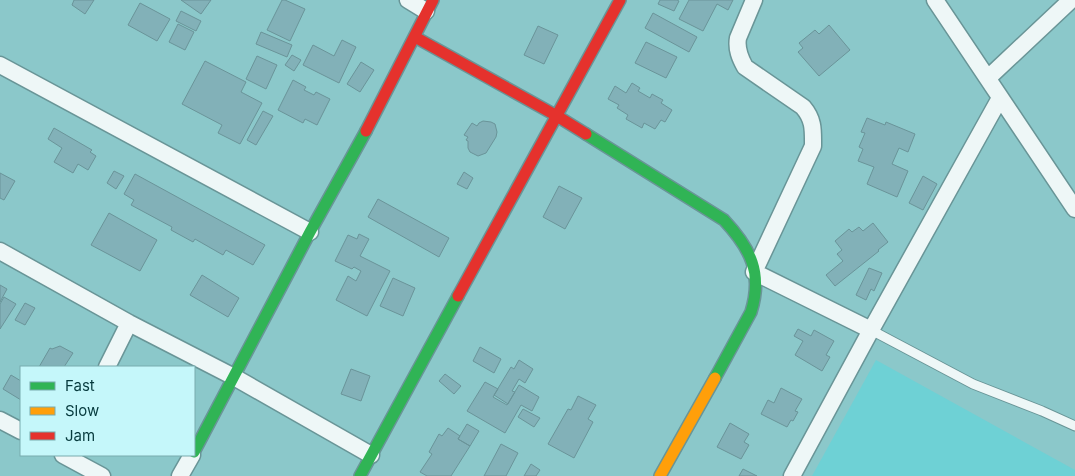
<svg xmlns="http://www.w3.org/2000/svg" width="1075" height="476" viewBox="0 0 1075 476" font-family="Inter,sans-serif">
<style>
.built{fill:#6ed1d5}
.building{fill:#82b1b8;stroke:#6a9499}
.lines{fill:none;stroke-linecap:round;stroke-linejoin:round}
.lane-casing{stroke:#699597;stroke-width:11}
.street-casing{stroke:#699597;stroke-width:19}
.fast-casing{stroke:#699597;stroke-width:14}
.slow-casing{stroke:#699597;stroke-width:14}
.jam-casing{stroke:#699597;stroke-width:14}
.lane{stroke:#eef7f7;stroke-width:9}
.street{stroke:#eef7f7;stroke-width:16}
.fast{stroke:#30b455;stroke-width:11}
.slow{stroke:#ff9f0a;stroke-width:11}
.jam{stroke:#e5322d;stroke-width:11}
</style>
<rect width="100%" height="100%" fill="#8bc8ca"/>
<path class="built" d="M876,360L1075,470V476H812Z"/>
<path class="building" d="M74,0H94L85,14L72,5Z
M181,0H211L201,14Z
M282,0H285L305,9L290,41L267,30Z
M660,0H677L679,1L674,11L658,4Z
M689,0H733L728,10L717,4L703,31L679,19Z
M140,3L170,19L157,41L128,25Z
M181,11L201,21L196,31L176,21Z
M653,13L697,37L689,52L645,28Z
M178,24L194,32L185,50L169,42Z
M829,25L850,50L819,76L798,52L803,48L799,43L815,30L819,34Z
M538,26L558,35L544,64L524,55Z
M261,32L292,45L287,57L256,44Z
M342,40L356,47L339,83L303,65L313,45L334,56Z
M646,42L677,57L666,78L635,63Z
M292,55L301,60L294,71L285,65Z
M257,56L277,65L266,89L246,79Z
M205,61L246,82L241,92L262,103L240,144L218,133L222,125L182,104Z
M361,62L374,70L360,92L347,84Z
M293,80L306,87L304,90L314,95L316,92L330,99L317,125L305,119L303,123L278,110Z
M632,83L640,88L638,91L650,98L652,94L663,100L661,103L672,110L665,122L661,120L655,129L644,123L642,128L626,119L628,115L617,108L619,105L608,99L615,86L626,93Z
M263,111L273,116L256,145L247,140Z
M867,118L885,125L886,122L915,134L908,152L899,148L892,164L908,171L897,197L867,184L874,167L858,161L863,149L859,147L865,133L861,132Z
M483,121L491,122L495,124L497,132L496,137L486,153L478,156L470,152L468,148V141L466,140L468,137L464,135L472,123L477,126L479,123Z
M54,128L92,150L90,152L96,156L88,170L78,164L73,173L54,162L62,148L48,139Z
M114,171L124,176L116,189L107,183Z
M464,172L473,178L467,189L457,184Z
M0,173L15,181L4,200L0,198Z
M135,174L265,245L253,265L226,250L223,255L195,239L193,242L171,230L172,227L131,205L134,200L124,194Z
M923,176L937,184L923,210L909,203Z
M559,186L582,198L565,229L543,217Z
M378,199L449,238L439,257L368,217Z
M109,213L157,240L140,271L91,245Z
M873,223L888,242L878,250L879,251L835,286L826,275L843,261L837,254L842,250L835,241L849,229L852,232L859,227L863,231Z
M359,234L369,239L360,256L390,271L367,316L336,300L348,276L356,281L361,271L354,267L352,269L335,261L348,235L357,239Z
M869,268L882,273L874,291L871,289L866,300L856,295Z
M202,275L239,298L228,317L190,295Z
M393,278L415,288L403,316L380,306Z
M0,285L7,289L0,302Z
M4,297L16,304L0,329V304Z
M25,303L35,308L25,325L15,320Z
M798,329L811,336L814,330L834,341L826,355L830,357L822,371L795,355L803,341L794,336Z
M60,346L73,353L64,367H39L50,348L52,349Z
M480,347L501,359L494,373L473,361Z
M519,360L533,369L525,383L519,379L512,391L515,392L508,404L494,395L511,367L514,369Z
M351,369L370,376L361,401L341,394Z
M445,374L461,386L454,394L439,381Z
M11,375L21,381V400L3,389Z
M485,382L498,389L493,397L507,405L519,385L539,397L532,411L521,405L505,433L467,411Z
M781,388L802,399L795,411L798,412L793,421L791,420L787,427L761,414L768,400L774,403Z
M578,396L596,405L588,419L593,422L574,458L548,444L568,409L571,410Z
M523,409L540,418L534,427L518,417Z
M730,423L749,434L744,442L749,445L741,459L717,447Z
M467,424L479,431L470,446L458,439Z
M448,428L460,436L458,439L470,446L451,476H427L420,472L432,454L429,452L439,434L442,436Z
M501,444L518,453L506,476H484Z
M531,464L540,470L536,476H524Z
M743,469L757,476H739Z"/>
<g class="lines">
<g class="lane-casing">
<path id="lane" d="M871,330L973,384L1042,411L1075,426"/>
</g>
<g class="street-casing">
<path id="street" d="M408,0L426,11
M754,0L738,38C736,49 740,58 745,67L803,107C814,120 813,130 813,146L754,272L871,330
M935,0L1075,209
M0,65L310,232
M988,78L1071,0
M0,251L129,323L234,377L371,455
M107,367L129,323
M0,420L21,431
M63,455L102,476
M180,476L192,455
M792,476L871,330L1000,98"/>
</g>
<g class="fast-casing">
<path id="fast" d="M586,134L724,220C751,249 763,273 751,312L715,378
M194,452L310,232L366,131
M360,476L458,296"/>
</g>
<g class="slow-casing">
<path id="slow" d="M660,476L715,378"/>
</g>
<g class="jam-casing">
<path id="jam" d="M415,37L557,116L586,134
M366,131L433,0
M458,296L620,0"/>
</g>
<use href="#lane" class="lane"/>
<use href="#street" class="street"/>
<use href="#fast" class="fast"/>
<use href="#slow" class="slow"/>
<use href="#jam" class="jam"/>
</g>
<rect x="20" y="366" width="175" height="90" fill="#c5f7fa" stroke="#79abae"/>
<rect x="30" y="382" width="25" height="8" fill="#30b455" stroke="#79abae"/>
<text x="65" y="391" font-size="15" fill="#063a3d">Fast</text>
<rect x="30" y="407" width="25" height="8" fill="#ff9f0a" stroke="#79abae"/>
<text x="65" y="416" font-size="15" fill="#063a3d">Slow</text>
<rect x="30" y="432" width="25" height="8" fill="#e5322d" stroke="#79abae"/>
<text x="65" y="441" font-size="15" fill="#063a3d">Jam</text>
</svg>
